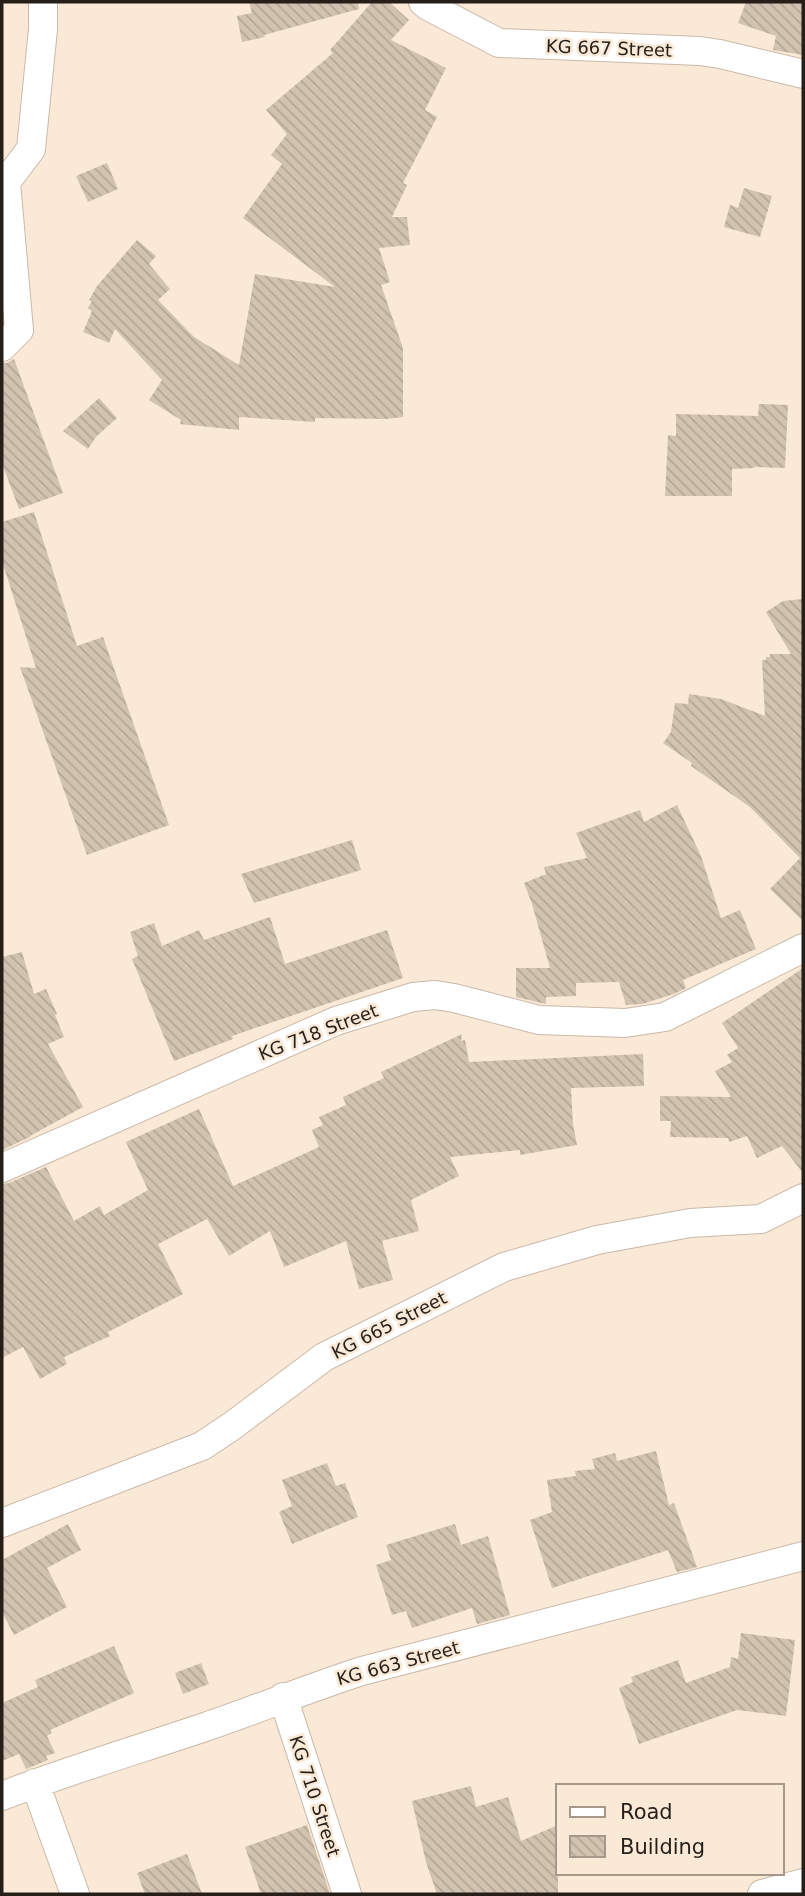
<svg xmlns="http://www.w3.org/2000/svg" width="805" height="1896" viewBox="0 0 805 1896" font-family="'DejaVu Sans',sans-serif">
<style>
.building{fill:url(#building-back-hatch)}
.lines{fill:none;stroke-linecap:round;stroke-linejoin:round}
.minor-casing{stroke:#cab9a8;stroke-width:30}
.minor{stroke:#fff;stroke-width:28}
.labels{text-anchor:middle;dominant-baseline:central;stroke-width:5;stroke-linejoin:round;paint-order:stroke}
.street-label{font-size:18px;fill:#261f19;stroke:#fae9d6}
</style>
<defs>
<pattern id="building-back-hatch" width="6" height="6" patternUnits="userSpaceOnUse" patternTransform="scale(1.75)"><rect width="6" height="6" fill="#d2c2b0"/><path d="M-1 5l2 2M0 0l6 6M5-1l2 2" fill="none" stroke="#b4a697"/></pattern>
</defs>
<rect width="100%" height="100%" fill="#fae9d6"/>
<path class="building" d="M249,2H358L359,9L264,35L265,37L242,42L237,16L252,13Z
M372,2H389L409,20L391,40L446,68L425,110L437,117L403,183L407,185L392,217H407L410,245L379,248L390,282L381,285L403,348V417L386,419L315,418V422L239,417V430L180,424L181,420L149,400L162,380L115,329L109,343L83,332L92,311L88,308L92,301L89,300L97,286L137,240L156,256L149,264L170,289L158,300L194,337L239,365L255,274L335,287L243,218L282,164L271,155L287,134L266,110L333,53L330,50Z
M746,2H803V55L773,50L776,36L738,23Z
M107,163L118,189L88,202L76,176Z
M744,188L772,196L760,237L724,227L730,205L738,208Z
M14,359L63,493L19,509L2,463V363H7Z
M99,398L117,418L96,437L88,449L63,431Z
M759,404L788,405L785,468L754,467V468L732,469V496H665L668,435L676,436V414L758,416Z
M34,512L77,646L103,637L169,825L87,855L20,667L36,668L2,561V522Z
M803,599V921L770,889L800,858L750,807L691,766L692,763L663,743L671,732L675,703L688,704L689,694L721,699L765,716L762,660H766V657H770V654H791L766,612L783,601Z
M677,805L701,856L721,918L740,910L756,949L683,980L686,988L674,994L642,1004L626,1005L619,982L576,983V996L546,997V1004L516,997V968H550L532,904L524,883L546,874L544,867L587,858L576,833L640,810L644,822Z
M352,840L361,870L254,903L241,874Z
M270,917L285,964L387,930L403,978L232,1036L233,1039L174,1061L132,959L138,956L130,932L154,923L162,946L199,930L204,940Z
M22,952L34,994L46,989L57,1014L55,1015L64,1037L48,1044L83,1107L30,1136V1137L2,1150V957Z
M803,968V1173L782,1146L757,1158L747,1136L729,1142L728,1138L670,1137L671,1121H660V1096L731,1097L715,1071L732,1062L727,1055L738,1048L722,1023Z
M462,1034L461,1041L465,1040L469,1062L643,1054L644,1086L571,1088L573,1124L577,1145L520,1155V1150L450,1157L459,1176L411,1200L419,1231L382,1241L393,1280L359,1289L346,1241L284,1267L270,1231L229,1256L207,1219L158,1244L183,1294L108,1332L110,1336L64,1357L67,1364L40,1379L23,1347L2,1358V1184L9,1183L46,1167L74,1221L100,1206L104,1215L148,1190L126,1142L199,1109L233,1186L319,1147L312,1130L323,1125L319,1117L346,1105L343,1097L384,1078L381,1072Z
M656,1451L669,1505L674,1503L697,1567L677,1572L668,1550L552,1588L530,1520L552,1512L547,1480L576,1476L575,1471L595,1469L592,1459L615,1453L617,1461Z
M327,1463L336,1486L345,1483L358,1517L292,1544L279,1512L292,1506L282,1480Z
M68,1524L81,1550L47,1568L67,1607L14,1635L2,1612V1560Z
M455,1524L461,1545L488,1536L510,1615L477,1624L472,1608L412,1628L406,1611L392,1615L376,1565L391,1560L386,1545Z
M741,1633L795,1640L786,1716L737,1710L639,1744L619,1688L633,1682L631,1677L678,1660L686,1683L730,1667L731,1657L738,1659Z
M114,1646L134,1693L50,1730L52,1733L47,1736L55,1753L46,1756L48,1760L26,1769L19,1754L2,1761V1703L38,1687L35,1680Z
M201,1663L209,1684L183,1694L175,1673Z
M471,1786L476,1807L508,1797L521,1841L558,1825V1894H437L426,1862L412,1801Z
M307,1825L330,1894H261L245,1847Z
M187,1854L202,1894H145L137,1873Z"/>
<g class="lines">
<g class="minor-casing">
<path id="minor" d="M423,2L428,6L499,43L700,51L720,54L803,74
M2,347L19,330L6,182L31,149L43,29V2
M2,1168L336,1021L413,997L435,995L454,998L539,1020L625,1023L665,1017L803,948
M2,1523L202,1446L232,1426L324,1357L504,1267L597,1240L690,1223L761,1219L803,1198
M283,1697L347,1894
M35,1783L75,1894
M2,1796C69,1770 137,1750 205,1727C258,1709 309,1688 362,1671L803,1556
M762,1894L803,1883"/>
</g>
<use href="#minor" class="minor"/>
</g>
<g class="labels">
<g class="street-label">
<text transform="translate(609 48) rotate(2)">KG 667 Street</text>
<text transform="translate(318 1032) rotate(-21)">KG 718 Street</text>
<text transform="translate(389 1325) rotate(-27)">KG 665 Street</text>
<text transform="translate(398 1663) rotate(-15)">KG 663 Street</text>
<text transform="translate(315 1796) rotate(72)">KG 710 Street</text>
</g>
</g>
<rect width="805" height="1896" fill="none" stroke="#261f19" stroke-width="7"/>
<rect x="556" y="1784" width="228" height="91" fill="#fae9d6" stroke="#a5988a" stroke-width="2"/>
<rect x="570" y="1807" width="35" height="10" fill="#ffffff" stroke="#a5988a" stroke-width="2"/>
<text x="620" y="1819" font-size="21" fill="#261f19">Road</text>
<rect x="570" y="1836" width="35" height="21" fill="url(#building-back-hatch)" stroke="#a5988a" stroke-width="2"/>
<text x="620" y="1854" font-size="21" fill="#261f19">Building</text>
</svg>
